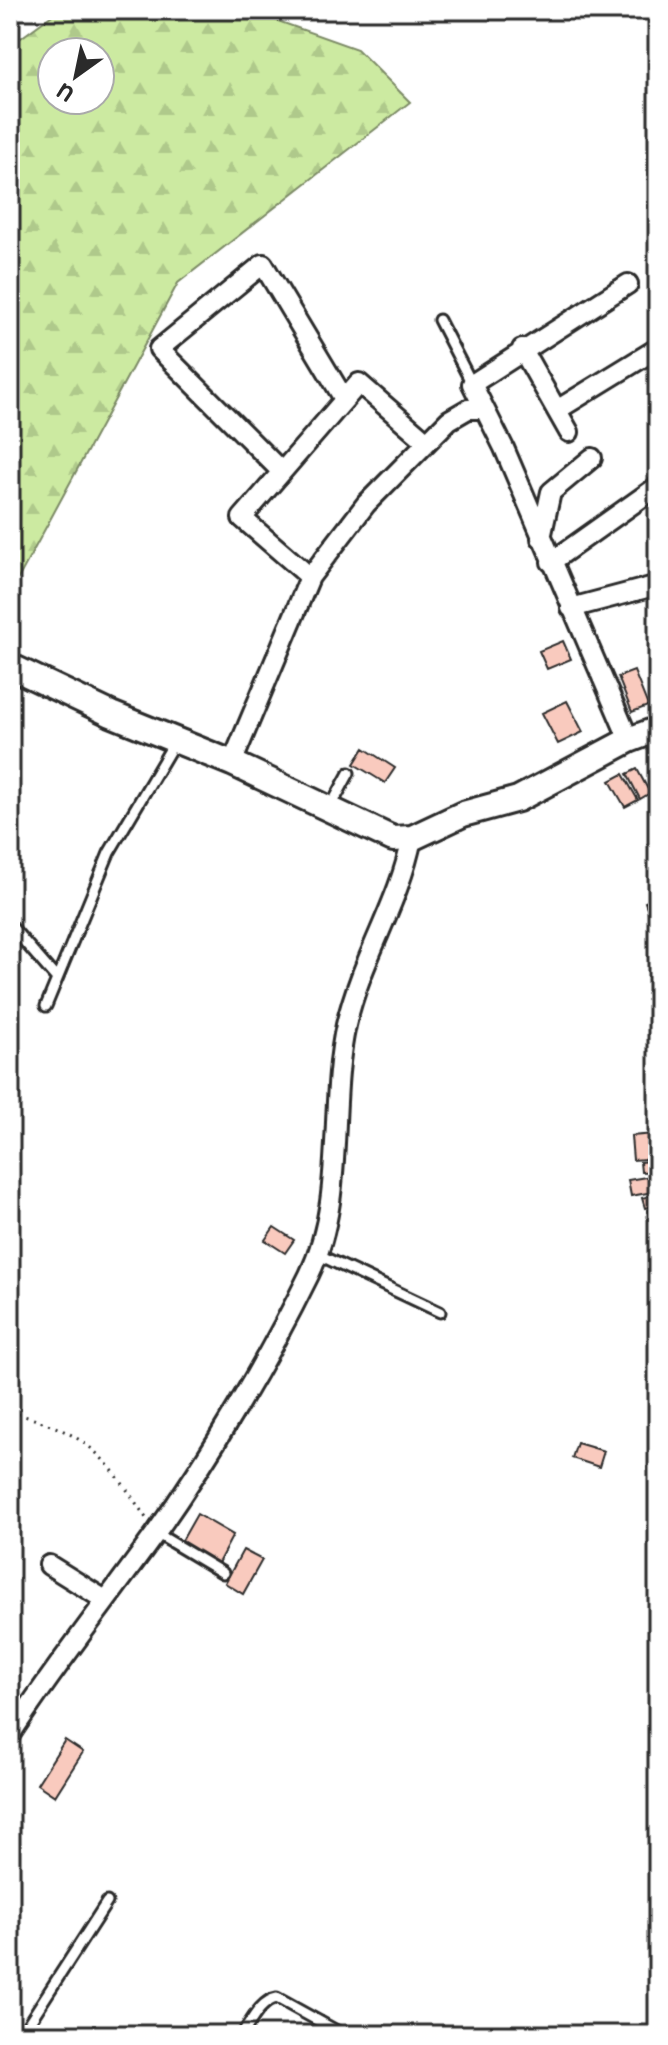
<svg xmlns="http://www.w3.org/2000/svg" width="668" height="2045" viewBox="0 0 668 2045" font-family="Mali,sans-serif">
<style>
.forest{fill:url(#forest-firs);stroke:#7c8a66;stroke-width:2;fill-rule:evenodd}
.building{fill:#f9cabe;stroke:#2b2b2b;stroke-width:2}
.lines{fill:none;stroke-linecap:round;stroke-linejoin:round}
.lane-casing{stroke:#2b2b2b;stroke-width:15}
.street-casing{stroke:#2b2b2b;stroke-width:24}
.secondary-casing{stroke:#2b2b2b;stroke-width:30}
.path{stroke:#2b2b2b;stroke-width:3;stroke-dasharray:2 6;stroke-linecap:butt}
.lane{stroke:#fff;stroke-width:9}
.street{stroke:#fff;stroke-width:18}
.secondary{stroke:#fff;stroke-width:24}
</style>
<defs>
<pattern id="forest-firs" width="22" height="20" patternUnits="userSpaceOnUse" patternTransform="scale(2)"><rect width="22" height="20" fill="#cceaa1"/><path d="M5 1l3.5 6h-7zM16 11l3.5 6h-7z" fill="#afc98b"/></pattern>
</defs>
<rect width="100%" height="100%" fill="#fff"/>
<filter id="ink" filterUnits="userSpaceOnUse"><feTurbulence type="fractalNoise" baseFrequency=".0125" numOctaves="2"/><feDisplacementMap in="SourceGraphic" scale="16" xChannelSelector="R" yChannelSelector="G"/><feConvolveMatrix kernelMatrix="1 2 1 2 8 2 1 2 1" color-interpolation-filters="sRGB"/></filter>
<g filter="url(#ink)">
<path class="forest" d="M59,10H247L357,49L410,102L178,283L18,579L10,578V46ZM52,52H100V100H52Z"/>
<path class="building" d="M563,641L571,659L547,669L539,651Z
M634,671L648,706L632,712L618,677Z
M567,701L583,732L558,744L542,713Z
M364,748L395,768L385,783L354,764Z
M637,769L650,793L640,799L627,774Z
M623,774L638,800L625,807L610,781Z
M658,897V917L651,919L645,902Z
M655,1134L658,1158L633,1160L631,1136Z
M658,1160V1171L641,1172L640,1162Z
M658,1175V1191L631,1196L628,1180Z
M658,1194V1205L645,1208L642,1198Z
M658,1208V1225L651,1226L649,1210Z
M274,1227L294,1240L285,1253L265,1240Z
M658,1231V1245L654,1246L651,1233Z
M577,1443L604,1451L599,1467L572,1458Z
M197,1514L233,1535L217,1565L180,1544Z
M243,1550L262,1560L243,1594L225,1583Z
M65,1740L83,1752L55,1796L37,1784Z"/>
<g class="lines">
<g class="lane-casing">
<path id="lane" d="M439,320L472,384
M330,808L349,773
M10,925L57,979
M46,1006L109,853L174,743
M317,1254L440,1312
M156,1533L223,1573
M21,2035L107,1902
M242,2035C251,2022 260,2001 277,1998L344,2035"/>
</g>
<g class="street-casing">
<path id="street" d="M628,284L472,384L504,448L629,740
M522,349L569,432
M557,410L658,348
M282,472L159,349L263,264L344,399
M541,538L551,492L592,458
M551,562L658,486
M310,577L242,518L359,383L427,442
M571,608L658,585
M232,763L310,577L366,504L449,420L468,409H482
M49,1565L105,1600
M10,1735C55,1666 106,1602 155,1534C209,1458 268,1359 309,1275C346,1199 328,1105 346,1025C361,959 399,904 412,838"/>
</g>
<g class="secondary-casing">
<path id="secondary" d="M10,666L111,714L232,763L393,839L412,838L463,814L518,799L629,740L658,729"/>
</g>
<path class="path" d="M10,1412C88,1433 103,1453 146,1518"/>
<use href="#lane" class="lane"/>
<use href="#street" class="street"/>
<use href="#secondary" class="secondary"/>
</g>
</g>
<rect width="668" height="2045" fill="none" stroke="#fff" stroke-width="40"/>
<rect x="20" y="20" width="628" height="2005" fill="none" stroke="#2b2b2b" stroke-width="3" filter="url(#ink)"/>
<g transform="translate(76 76) rotate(213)"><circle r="38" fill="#ffffff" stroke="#aaaaaa" stroke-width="2"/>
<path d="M0-6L14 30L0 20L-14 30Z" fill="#2b2b2b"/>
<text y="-12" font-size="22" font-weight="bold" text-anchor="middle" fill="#2b2b2b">U</text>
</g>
</svg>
